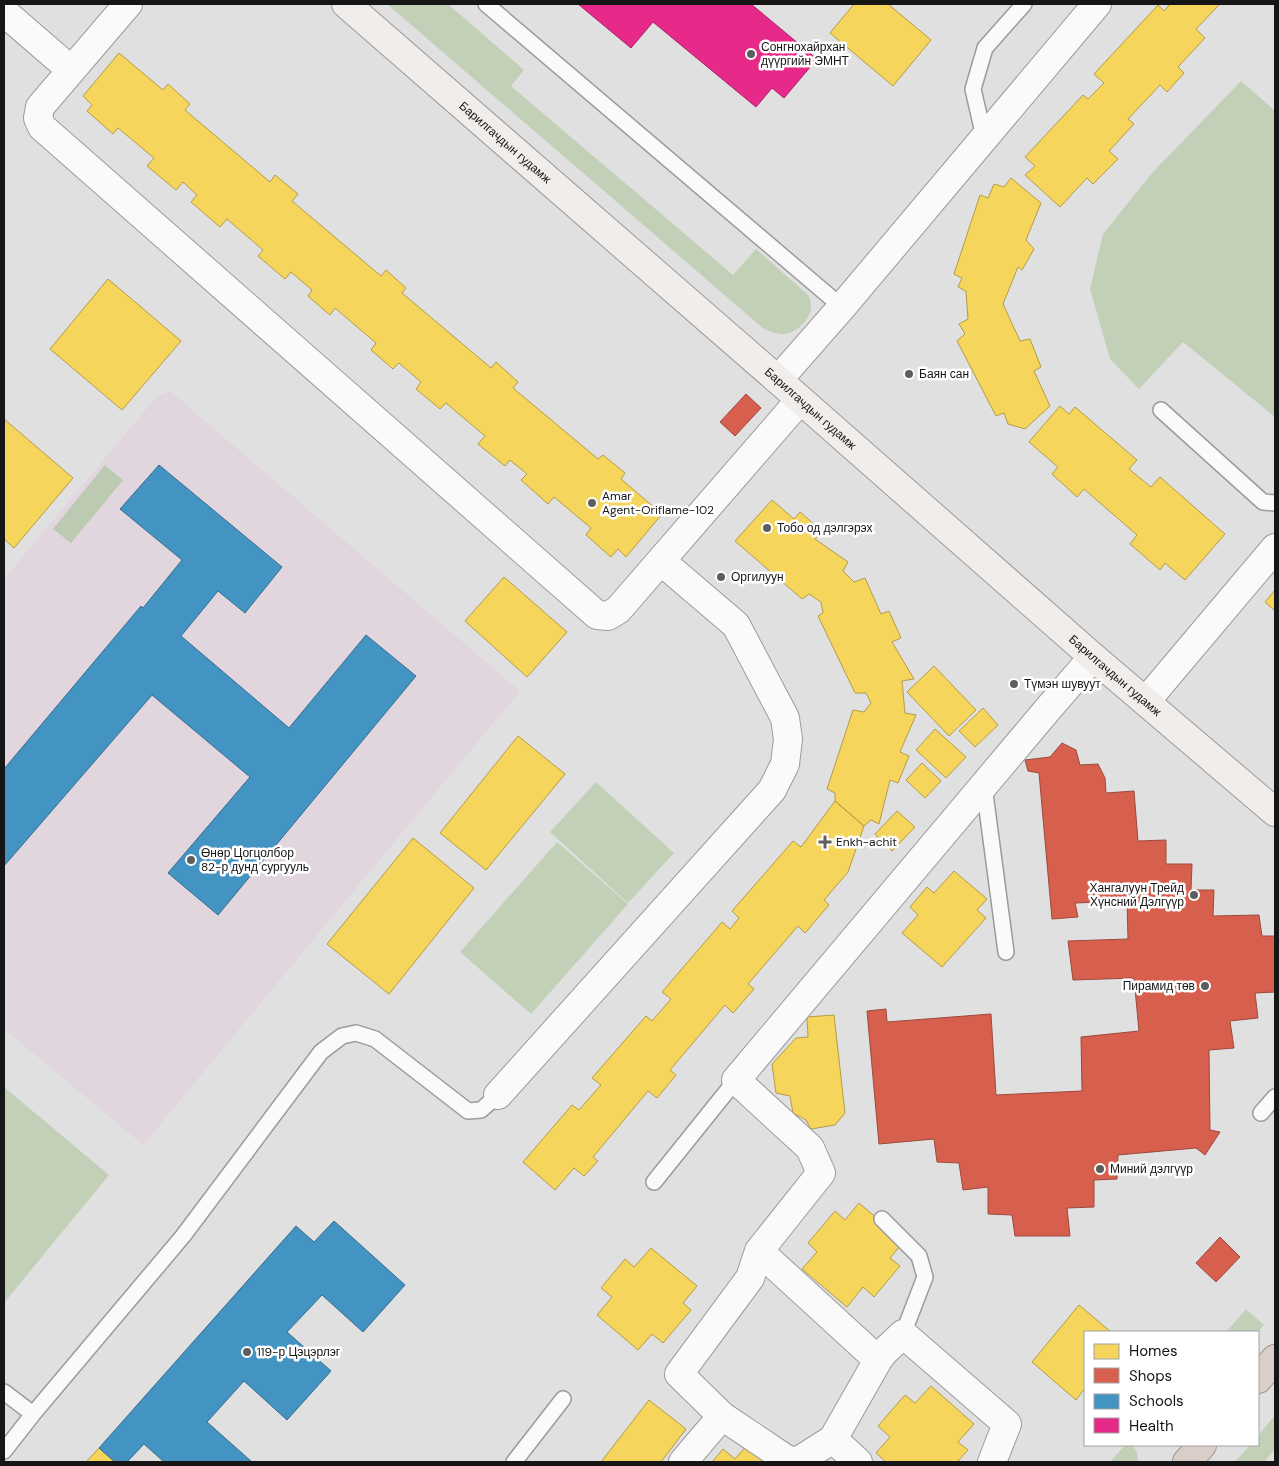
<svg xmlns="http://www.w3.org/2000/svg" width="1279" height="1466" viewBox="0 0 1279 1466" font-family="'DM Sans',sans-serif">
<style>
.education{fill:#e2d6de}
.green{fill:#c2d0b7}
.forest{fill:#bdcab2}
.homes{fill:#f6d55c;stroke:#b39c47}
.shops{fill:#d6604d;stroke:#9c4a3d}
.schools{fill:#4393c3;stroke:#366e8f}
.health{fill:#e7298a;stroke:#a82368}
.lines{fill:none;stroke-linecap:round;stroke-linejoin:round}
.lane-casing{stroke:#9b9b9b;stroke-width:18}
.street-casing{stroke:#9b9b9b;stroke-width:30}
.secondary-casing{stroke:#9b9b9b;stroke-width:30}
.highway-casing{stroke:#a29690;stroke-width:30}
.lane{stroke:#fafafa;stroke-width:15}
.street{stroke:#fafafa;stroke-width:28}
.secondary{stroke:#f0edeb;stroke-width:28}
.highway{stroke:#dacfc8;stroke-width:28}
.poi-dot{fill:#5d5d5e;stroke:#fff;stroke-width:2}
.labels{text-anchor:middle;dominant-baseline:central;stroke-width:5;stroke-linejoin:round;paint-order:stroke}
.poi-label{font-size:12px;fill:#161617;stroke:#fff;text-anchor:start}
.street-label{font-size:12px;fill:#161617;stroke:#fff}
</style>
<rect width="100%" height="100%" fill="#e0e0e1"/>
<path class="education" d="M170,391L520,691L143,1145L4,1029V579L157,396Z"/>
<path class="green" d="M387,4H448L524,70L511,86L733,275L756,249L808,295C813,305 812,311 806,320C794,336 782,337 764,329Z
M1241,81L1275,111V417L1183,342L1139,389L1110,359L1090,289L1103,234L1152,173Z
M596,782L674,853L628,903L550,832Z
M557,842L628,904L531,1014L460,952Z
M4,1087L109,1175L4,1303Z
M1246,1309L1264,1325L1258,1332H1226Z
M1275,1415V1449L1264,1462H1235L1250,1445H1258V1436Z
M1125,1445H1132C1137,1450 1138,1456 1138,1462H1110Z"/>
<path class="forest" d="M105,465L123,480L71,543L53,529Z"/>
<path class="homes" d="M854,4H888L931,40L893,86L830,33Z
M1170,4H1220L1196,29L1205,38L1178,67L1184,73L1167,92L1160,85L1128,119L1134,124L1109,151L1118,159L1093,184L1087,178L1060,207L1025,175L1035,166L1025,157L1083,95L1088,99L1104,83L1094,74L1158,5L1164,11Z
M119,53L163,90L168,84L190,104L185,110L270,182L275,175L298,194L292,201L381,276L386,270L406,288L402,293L491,368L496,362L518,382L513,388L598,459L603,455L625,473L621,479L662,514L626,557L618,549L611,557L586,535L591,528L554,497L548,504L521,480L527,474L510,460L505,466L478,444L485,436L446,403L440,409L416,389L421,382L399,363L393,369L371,350L376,343L335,308L330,315L308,296L312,290L291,272L285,279L258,256L263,250L227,219L220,227L191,202L197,195L183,182L176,190L147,166L154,158L118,128L113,134L87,111L92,105L83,96Z
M1011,178L1041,203L1026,240L1034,249L1022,270L1018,267L1003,304L1020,341L1030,339L1041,367L1034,371L1050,406L1025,429L1008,424L1004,413L996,416L957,341L965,334L959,324L968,319L966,291L958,287L962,278L954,274L980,195L988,198L994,184L1004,187Z
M108,279L181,341L122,410L50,349Z
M1060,406L1069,414L1075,407L1137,460L1129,469L1151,487L1160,477L1225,534L1185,580L1165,563L1160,570L1130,544L1137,535L1084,489L1077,497L1052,474L1058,467L1029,442Z
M4,419L73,478L14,548L4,539Z
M772,500L794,519L800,512L822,531L815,539L848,562L843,571L854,582L865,578L881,614L889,611L901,638L892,642L914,679L902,681L905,713L916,715L900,752L909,756L898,783L890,780L879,824L871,820L864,826L835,801V793L827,789L853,710L864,712L871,703L866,693H855L818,616L823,613L821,602L809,594L802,599L735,541Z
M504,577L567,632L527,677L465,621Z
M1275,590V611L1265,602Z
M934,666L976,710L949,736L907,692Z
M983,708L998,725L975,747L959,731Z
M935,729L966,757L946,778L916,750Z
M518,736L565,774L486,870L440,833Z
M922,763L941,781L925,798L906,780Z
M835,801L864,826L848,872L824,900L829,905L805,933L798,926L748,984L754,989L733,1013L725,1005L670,1070L676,1075L657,1098L648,1091L593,1157L598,1161L584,1176L574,1168L555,1190L523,1162L572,1105L579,1110L601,1085L592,1078L646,1016L652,1021L671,999L662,992L722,922L730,929L739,918L732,911L793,841L801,847Z
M897,811L915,827L892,851L875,834Z
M413,838L474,888L389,994L327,944Z
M954,871L987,899L977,910L986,918L942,967L902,933L918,915L910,907L927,887L934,893Z
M834,1015L845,1113L835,1125L811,1129L806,1120L793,1113L790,1096L776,1093L772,1064L796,1038L808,1037L807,1017Z
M859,1203L904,1241L890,1258L900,1266L874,1297L863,1287L847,1307L802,1269L817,1252L808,1243L835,1211L845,1220Z
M651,1248L697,1286L683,1303L691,1310L663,1343L652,1334L638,1350L597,1315L612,1297L601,1288L625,1259L634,1267Z
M1079,1305L1111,1332H1085V1388L1076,1400L1032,1362Z
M931,1386L974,1424L958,1442L968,1450L957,1462H886L876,1453L890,1437L878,1426L905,1395L915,1403Z
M649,1400L686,1429L661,1462H601Z
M748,1444L769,1462H712L723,1449L735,1459Z
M99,1448L115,1462H86Z"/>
<path class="shops" d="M746,394L761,408L735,436L720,422Z
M1062,743L1076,750L1080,765L1098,764L1105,778L1106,793L1134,791L1138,841L1166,840V864H1192L1191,890H1214L1213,916L1259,915L1262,936H1275V992L1255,993L1258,1018L1230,1021L1234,1048L1209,1050L1210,1130L1220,1132L1205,1155L1196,1148L1118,1155L1117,1179L1094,1180V1207L1067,1208L1070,1236H1015L1012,1215L988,1214V1187L963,1190L959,1163L937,1162L934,1139L879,1144L867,1011L886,1009L887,1022L991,1014L996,1095L1082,1091L1081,1037L1139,1031L1134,978L1073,980L1068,941L1128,939L1127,901L1075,903L1078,917L1052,919L1039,773L1028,771L1025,760L1050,757Z
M1220,1237L1240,1257L1216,1282L1196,1263Z"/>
<path class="schools" d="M159,465L282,567L245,613L218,591L181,636L289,728L366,635L416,676L218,915L168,873L250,777L152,695L4,866V769L141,606L143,608L182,560L120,509Z
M334,1221L405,1285L363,1332L322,1295L287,1332L331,1371L287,1420L244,1381L207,1422L252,1462H164L144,1444L127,1462H115L99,1448L296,1226L314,1242Z"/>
<path class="health" d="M578,4H751L817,59L784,98L772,88L756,107L653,22L631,48Z"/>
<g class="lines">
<g class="lane-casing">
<path id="lane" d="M486,4L842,307
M984,137L973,89L985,48L1024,4
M1161,410L1263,502L1275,503
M984,786L1006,952
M1261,1113L1275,1097
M654,1182L736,1080
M882,1219L919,1256L925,1277L903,1334
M4,1392L33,1414
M4,1451L33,1414L183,1236L321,1052L342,1036L356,1033L375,1039L468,1111L481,1110L498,1095
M514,1462L563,1399"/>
</g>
<g class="street-casing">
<path id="street" d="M128,4L40,107L38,118L42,127L597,615L608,616L618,610L800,400
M4,12L71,70
M778,380L842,307L1097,4
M1146,701L1275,548
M498,1095L772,790L785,764L788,739L785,718L736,625L661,561
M759,1251L878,1360L833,1439L800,1460L789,1461L722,1416L679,1374L750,1278L759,1251L821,1173L810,1148L736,1080L1048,709L1093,657
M878,1360L885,1351L903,1334L1007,1424L992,1462
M833,1439L858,1462
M683,1462L722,1416"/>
</g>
<g class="secondary-casing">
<g id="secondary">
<path id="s1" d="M346,4L778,380L1093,657L1275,812"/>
</g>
</g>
<g class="highway-casing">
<path id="highway" d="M1258,1379L1275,1359
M1187,1462L1202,1445"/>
</g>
<use href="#lane" class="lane"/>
<use href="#street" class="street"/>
<use href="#secondary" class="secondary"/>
<use href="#highway" class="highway"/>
</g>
<g class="poi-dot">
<circle cx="751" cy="54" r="5"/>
<circle cx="909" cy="374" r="5"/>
<circle cx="592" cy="503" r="5"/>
<circle cx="767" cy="528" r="5"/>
<circle cx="721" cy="577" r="5"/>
<circle cx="1014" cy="684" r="5"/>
<path d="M822.5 834.5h5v5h5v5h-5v5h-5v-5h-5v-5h5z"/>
<circle cx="191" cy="860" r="5"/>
<circle cx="1194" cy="895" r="5"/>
<circle cx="1205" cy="986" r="5"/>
<circle cx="1100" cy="1169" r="5"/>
<circle cx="247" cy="1352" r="5"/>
</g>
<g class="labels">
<g class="poi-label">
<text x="761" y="47">Сонгнохайрхан<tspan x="761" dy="14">дүүргийн ЭМНТ</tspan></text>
<text x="919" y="374">Баян сан</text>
<text x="602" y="496">Amar<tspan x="602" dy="14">Agent-Oriflame-102</tspan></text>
<text x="777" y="528">Тобо од дэлгэрэх</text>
<text x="731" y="577">Оргилуун</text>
<text x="1024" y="684">Түмэн шувуут</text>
<text x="836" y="842">Enkh-achit</text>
<text x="201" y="853">Өнөр Цогцолбор<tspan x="201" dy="14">82-р дунд сургууль</tspan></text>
<text x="1184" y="888" text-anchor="end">Хангалуун Трейд<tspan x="1184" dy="14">Хүнсний Дэлгүүр</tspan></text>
<text x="1195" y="986" text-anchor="end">Пирамид төв</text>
<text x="1110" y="1169">Миний дэлгүүр</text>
<text x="257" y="1352">119-р Цэцэрлэг</text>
</g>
<g class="street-label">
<text stroke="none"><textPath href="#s1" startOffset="211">Барилгачдын гудамж</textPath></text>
<text stroke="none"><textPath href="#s1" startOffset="616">Барилгачдын гудамж</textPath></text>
<text stroke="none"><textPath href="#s1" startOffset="1021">Барилгачдын гудамж</textPath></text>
</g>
</g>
<rect width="1279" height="1466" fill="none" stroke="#161617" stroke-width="10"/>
<rect x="1084" y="1331" width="175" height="115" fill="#ffffff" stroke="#a2a2a2"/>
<rect x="1094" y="1344" width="25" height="15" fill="#f6d55c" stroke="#a2a2a2"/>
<text x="1129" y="1356" font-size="15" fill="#161617">Homes</text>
<rect x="1094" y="1368" width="25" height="15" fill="#d6604d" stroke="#a2a2a2"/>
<text x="1129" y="1381" font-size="15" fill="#161617">Shops</text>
<rect x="1094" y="1394" width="25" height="15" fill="#4393c3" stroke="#a2a2a2"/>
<text x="1129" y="1406" font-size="15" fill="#161617">Schools</text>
<rect x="1094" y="1418" width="25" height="15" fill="#e7298a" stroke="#a2a2a2"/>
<text x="1129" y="1431" font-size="15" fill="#161617">Health</text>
</svg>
